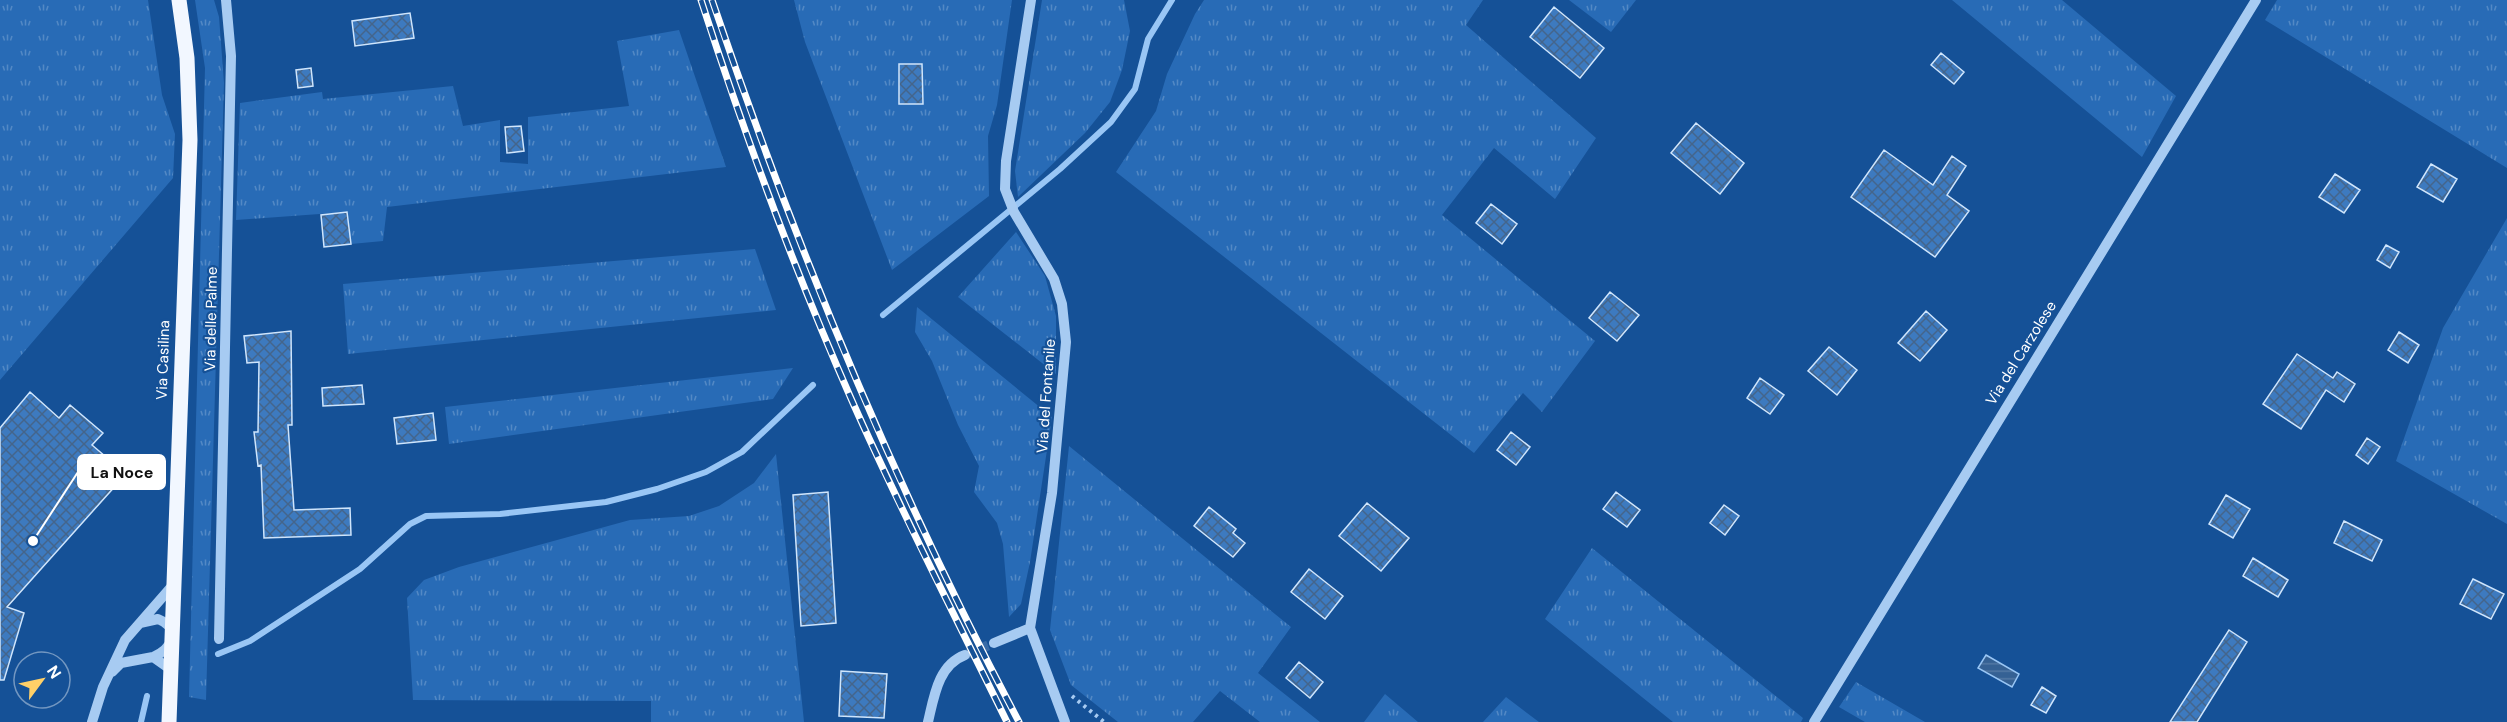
<svg xmlns="http://www.w3.org/2000/svg" width="2507" height="722" viewBox="0 0 2507 722" font-family="'DM Sans',sans-serif">
<style>
.grass{fill:url(#grass-tufts)}
.water{fill:url(#water-rules);stroke:#99c6f5;stroke-width:1.5}
.lines{fill:none;stroke-linecap:round;stroke-linejoin:round}
.stream{stroke:#99c6f5;stroke-width:6}
.building{fill:url(#building-cross-hatch);stroke:#cfe5fc;stroke-width:1.5}
.minor-tunnel{stroke:#386ba7;stroke-width:10;stroke-dasharray:10 5;stroke-linecap:butt}
.path{stroke:#a7cbf2;stroke-width:4;stroke-dasharray:3 4.5;stroke-linecap:butt}
.minor{stroke:#a7cbf2;stroke-width:10}
.major{stroke:#f2f7ff;stroke-width:15}
.rail-casing{stroke:#fff;stroke-width:7}
.rail{stroke:#155197;stroke-width:4.5;stroke-dasharray:14;stroke-linecap:butt}
.labels{text-anchor:middle;dominant-baseline:central;stroke-width:4.5;stroke-linejoin:round;paint-order:stroke}
.street-label{font-size:15px;fill:#fff;stroke:#155197}
.leader{fill:none;stroke:#fff;stroke-width:2}
.callout-dot{fill:#fff;stroke:#155197;stroke-width:2}
.callout{fill:#fff;stroke:#fff;stroke-width:2}
.callout-label{font-size:16px;text-anchor:middle;font-weight:bold;fill:#111}
</style>
<defs>
<pattern id="grass-tufts" width="24" height="20" patternUnits="userSpaceOnUse" patternTransform="scale(1.5)"><rect width="24" height="20" fill="#286bb6"/><path d="M3 7l-1-3M5 7V3M7 7l1-3M15 17l-1-3M17 17v-4M19 17l1-3" fill="none" stroke="#5389c5"/></pattern>
<pattern id="water-rules" width="6" height="5" patternUnits="userSpaceOnUse" patternTransform="scale(1.5)"><rect width="6" height="5" fill="#356194"/><path d="M0 2.5h6" fill="none" stroke="#5379a4"/></pattern>
<pattern id="building-cross-hatch" width="8" height="8" patternUnits="userSpaceOnUse" patternTransform="scale(1.5)"><rect width="8" height="8" fill="#3d7abf"/><path d="M0 0l8 8M0 8l8-8" fill="none" stroke="#44658b"/></pattern>
</defs>
<rect width="100%" height="100%" fill="#155197"/>
<path class="grass" d="M0,0H148L162,95L175,134L173,178L0,380Z
M195,0H214L219,17L224,83L206,700L189,697L205,68Z
M794,0H1012L997,105L988,136L989,196L892,270L805,42Z
M1042,0H1124L1130,31L1122,70L1110,102L1085,133L1018,197L1015,171Z
M1204,0H1483L1466,25L1596,138L1555,199L1494,148L1442,215L1595,341L1542,412L1523,393L1474,453L1116,172L1156,111L1167,74L1195,14Z
M1569,0H1636L1611,32Z
M1952,0H2062L2176,96L2142,157Z
M2277,0H2507V168L2265,20Z
M679,30L726,167L387,207L383,241L351,244L347,212L236,220L240,103L322,92L323,99L453,86L463,126L500,120V162L528,164V117L629,106L617,41Z
M2507,218V524L2396,461L2443,328Z
M1016,232L1045,276L1056,316V374L958,297Z
M755,249L776,310L348,354L343,284Z
M917,307L1052,417L1030,562L1021,604L1009,617L1003,544L997,523L974,492L979,466L958,425L932,361L915,332Z
M793,368L773,399L449,444L445,407Z
M1069,446L1291,627L1258,673L1320,722H1260L1220,691L1193,722H1118L1071,685L1050,630Z
M776,454L804,722H651V701L413,700L407,598L424,580L459,567L630,520L689,516L719,506L754,483Z
M1592,548L1803,718L1801,722H1673L1545,619Z
M1856,682L1925,722H1865L1839,707Z
M1385,694L1418,722H1364Z
M1506,697L1539,722H1483Z"/>
<path class="water" d="M1986,655L2019,674L2012,687L1978,668Z"/>
<g class="lines">
<path class="stream" d="M883,315L1060,169L1111,122L1135,89L1148,39L1172,0
M218,654L250,641L360,569L410,524L426,516L500,514L606,502L657,489L706,472L742,452L813,385
M141,722L147,696"/>
</g>
<path class="building" d="M1554,7L1604,48L1580,78L1530,37Z
M410,13L414,38L355,46L352,21Z
M1941,53L1964,72L1954,84L1931,65Z
M899,64H922L923,104H899Z
M311,68L313,86L298,88L296,70Z
M1696,123L1744,163L1720,194L1671,153Z
M521,126L524,151L507,153L505,127Z
M1884,150L1933,185L1952,156L1966,166L1947,195L1969,211L1935,257L1851,197Z
M2431,164L2457,179L2443,202L2417,187Z
M2335,174L2360,190L2344,213L2319,197Z
M1491,204L1517,224L1502,244L1476,223Z
M347,212L351,244L324,247L321,215Z
M2386,245L2399,252L2390,268L2377,260Z
M1610,292L1639,315L1617,341L1589,318Z
M1926,311L1947,330L1920,361L1898,343Z
M291,331L292,425H288L294,510L350,508L351,535L264,538L261,465L258,466L254,432H258L259,362L247,363L244,336Z
M2399,332L2419,345L2408,363L2388,350Z
M1829,347L1857,370L1837,395L1808,371Z
M2297,354L2333,378L2337,372L2355,384L2344,402L2326,390L2301,429L2263,404Z
M1760,378L1784,395L1770,414L1747,398Z
M362,385L364,404L323,406L322,388Z
M30,392L59,418L70,405L103,433L92,445L126,474L7,607L24,613L4,680H0V428Z
M433,413L436,440L397,444L394,418Z
M1511,432L1530,447L1516,465L1497,450Z
M2367,438L2380,447L2368,464L2356,455Z
M828,492L836,623L801,626L793,495Z
M1616,492L1640,510L1627,527L1603,509Z
M2226,495L2250,509L2233,538L2209,524Z
M1367,503L1409,538L1381,571L1339,536Z
M1724,505L1739,516L1725,535L1710,523Z
M1209,507L1236,529L1233,533L1245,543L1233,557L1194,526Z
M2344,521L2382,540L2372,561L2334,543Z
M2253,558L2288,580L2278,597L2243,576Z
M1309,569L1343,596L1325,619L1291,592Z
M2473,579L2504,594L2491,619L2460,604Z
M2229,630L2247,642L2197,722H2170Z
M1299,662L1323,682L1310,698L1286,678Z
M841,671L887,674L884,718L839,716Z
M2042,687L2056,696L2046,713L2031,705Z"/>
<g class="lines">
<path class="minor-tunnel" d="M965,655L994,643"/>
<path class="path" d="M1072,696L1104,722"/>
<path class="minor" d="M140,623L158,619C182,629 172,649 153,657
M1030,628L1052,493L1066,342L1062,304L1054,279L1014,212L1005,189L1006,161L1031,0
M1030,628L1065,722
M219,639L231,56L226,0
M994,643L1030,628
M112,672L121,663L153,657L170,669
M92,722L103,687L125,640L173,585
M928,722C934,697 938,665 965,655
M1814,722L2256,0"/>
<path class="major" d="M169,722L190,140L187,58L179,0"/>
<g class="rail-casing">
<path id="rail" d="M701,0C745,136 795,272 853,403C901,511 955,616 1007,722
M712,0C796,248 896,490 1019,722"/>
</g>
<use href="#rail" class="rail"/>
</g>
<g class="labels">
<g class="street-label">
<text transform="translate(211 319) rotate(-89)">Via delle Palme</text>
<text transform="translate(2021 353) rotate(-58)">Via del Carzolese</text>
<text transform="translate(163 360) rotate(-88)">Via Casilina</text>
<text transform="translate(1046 396) rotate(-86)">Via del Fontanile</text>
</g>
</g>
<path class="leader" d="M33 541L78 472"/>
<circle class="callout-dot" cx="33" cy="541" r="6"/>
<rect class="callout" x="78" y="455" width="87" height="34" rx="6"/>
<g class="callout-label">
<text x="122" y="478">La Noce</text>
</g>
<g transform="translate(42 680) rotate(57)"><circle r="28" fill="#155197" stroke="#7397c1" stroke-width="1.5"/>
<path d="M0-4.5L10 22L0 15L-10 22Z" fill="#ffd068"/>
<text y="-9" font-size="16" font-weight="bold" text-anchor="middle" fill="#ffffff">N</text>
</g>
</svg>
